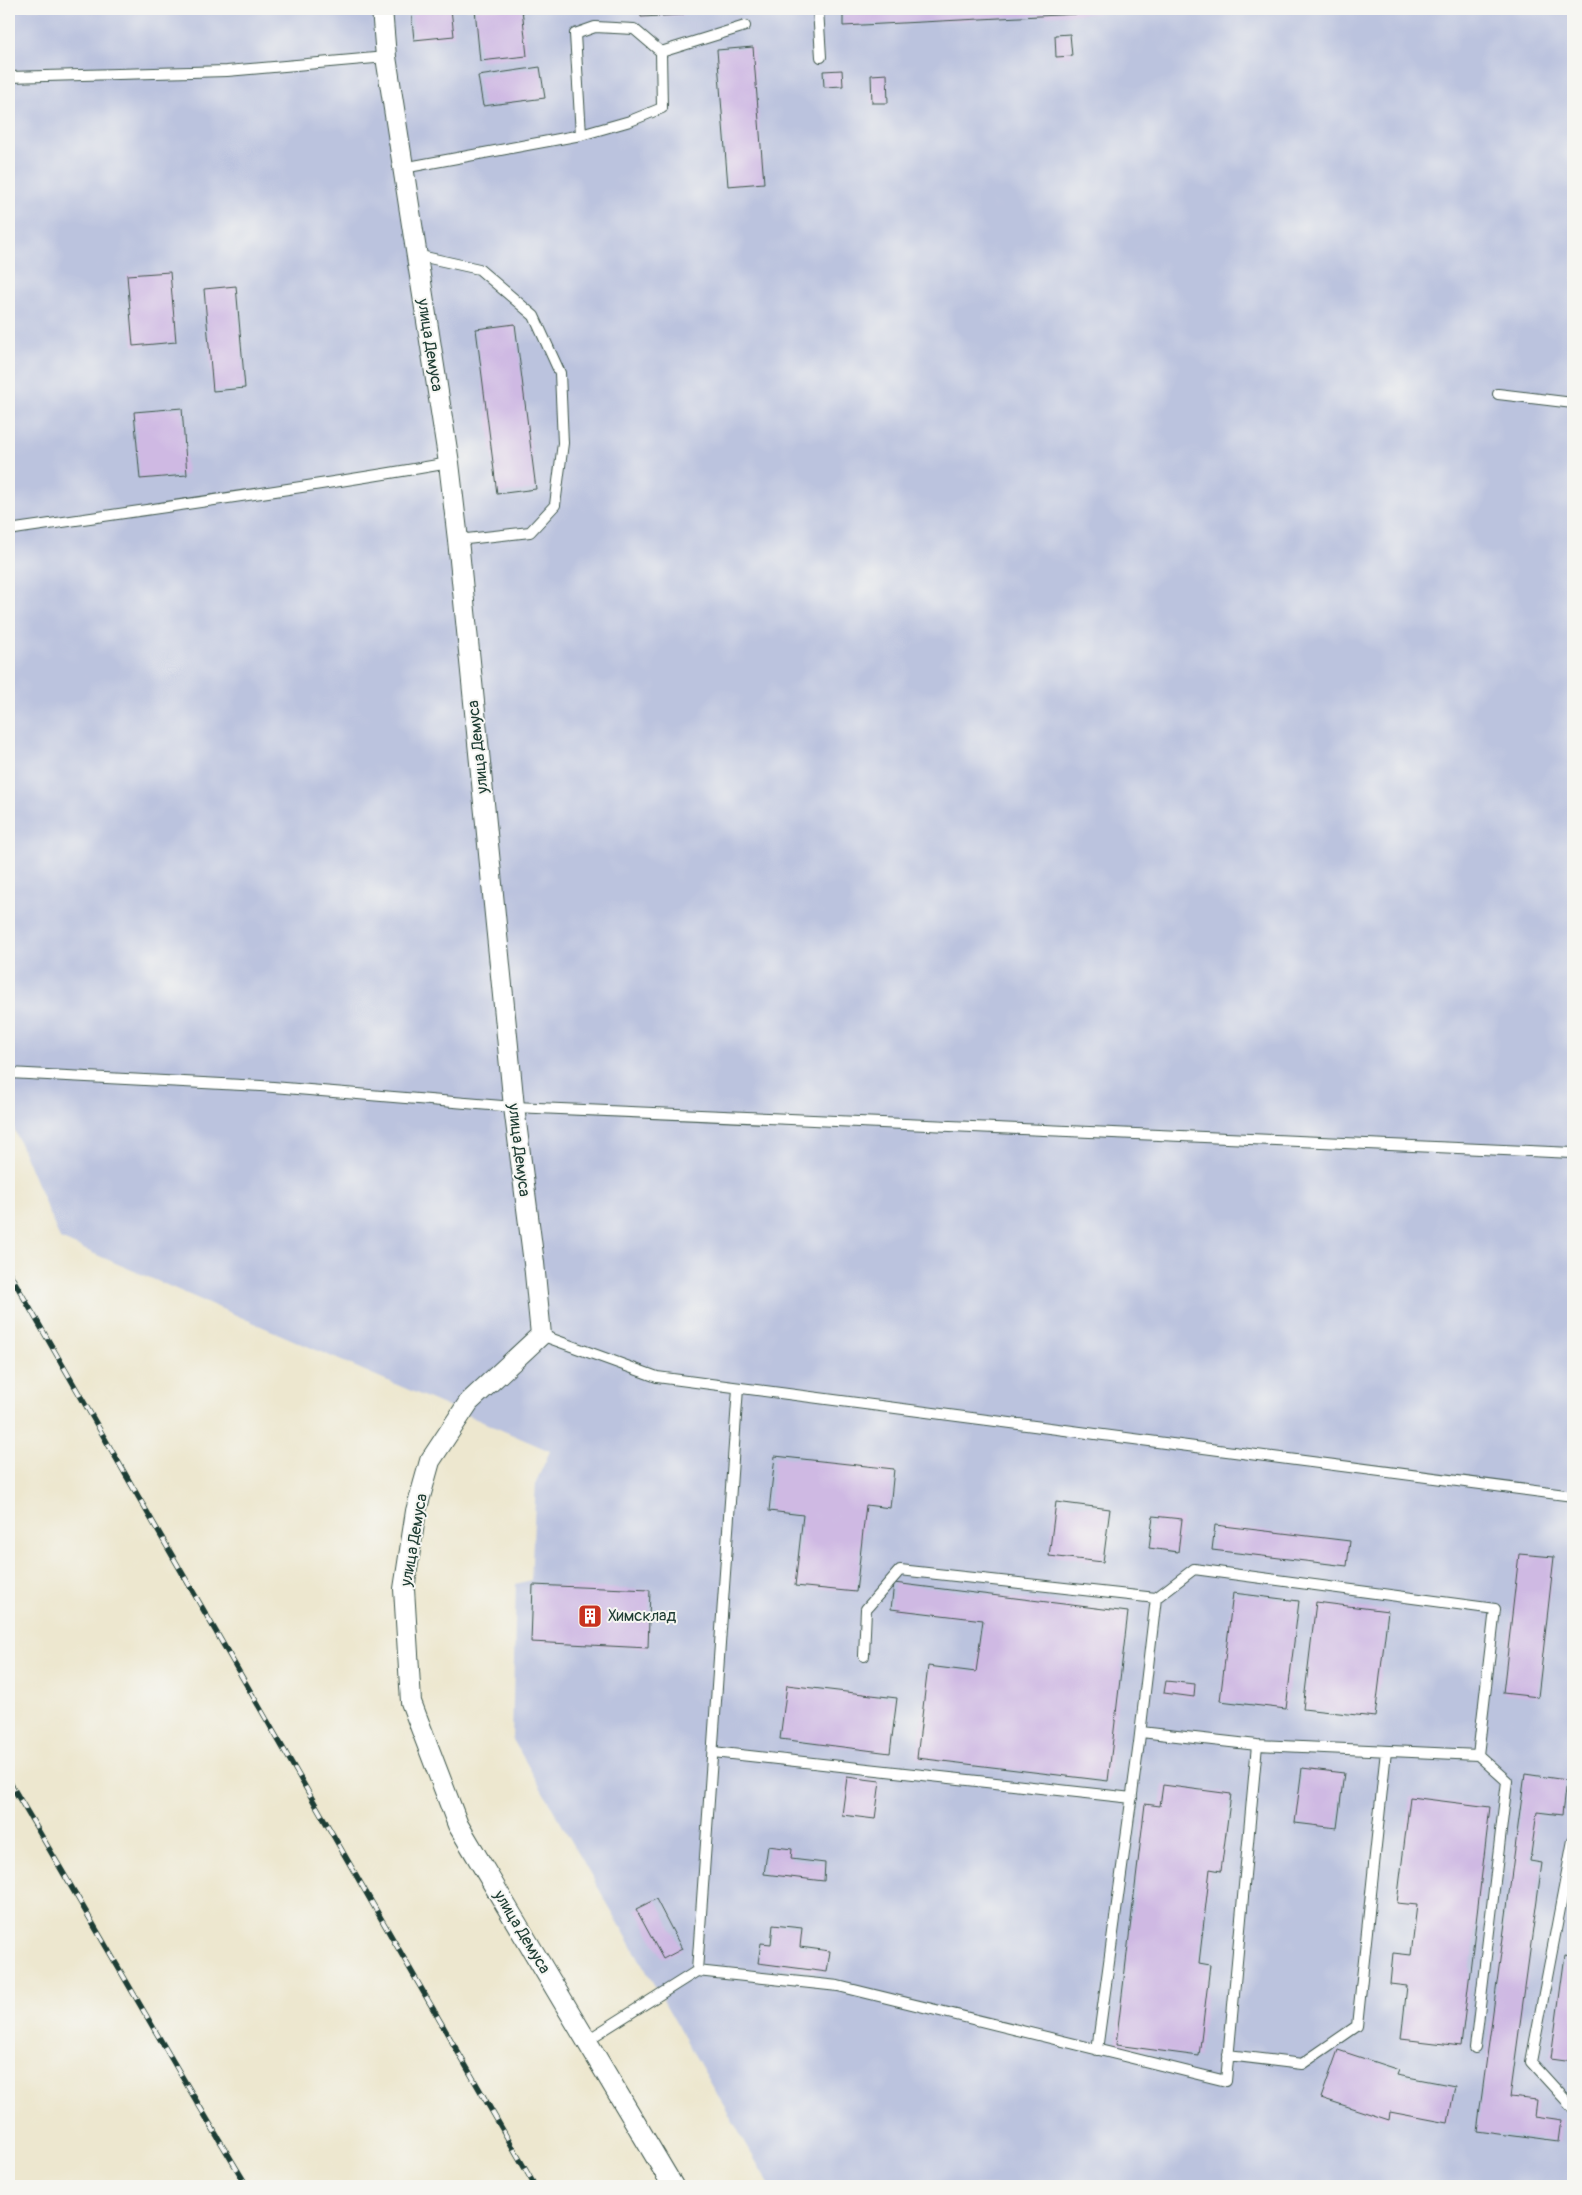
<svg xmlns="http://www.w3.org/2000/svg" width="1582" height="2195" viewBox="0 0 1582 2195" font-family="Pangolin,sans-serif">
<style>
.industrial{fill:#bbc3de}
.building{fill:#cfb9e3}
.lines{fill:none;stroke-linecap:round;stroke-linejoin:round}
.service-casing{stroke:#3e564b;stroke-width:12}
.minor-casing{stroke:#3e564b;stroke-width:22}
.service{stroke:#fff;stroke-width:10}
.minor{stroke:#fff;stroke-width:20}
.rail-casing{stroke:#1f3d34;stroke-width:5.5}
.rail{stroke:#f6f6f2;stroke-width:4;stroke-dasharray:11;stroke-linecap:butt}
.labels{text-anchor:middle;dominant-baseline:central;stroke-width:4;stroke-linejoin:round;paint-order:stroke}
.street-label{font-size:16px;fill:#1f3d34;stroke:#f6f6f2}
.poi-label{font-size:16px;fill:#1f3d34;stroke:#f6f6f2;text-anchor:start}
</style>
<rect width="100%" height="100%" fill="#f6f6f2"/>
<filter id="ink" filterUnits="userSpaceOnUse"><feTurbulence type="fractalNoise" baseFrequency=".02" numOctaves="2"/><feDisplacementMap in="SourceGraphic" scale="10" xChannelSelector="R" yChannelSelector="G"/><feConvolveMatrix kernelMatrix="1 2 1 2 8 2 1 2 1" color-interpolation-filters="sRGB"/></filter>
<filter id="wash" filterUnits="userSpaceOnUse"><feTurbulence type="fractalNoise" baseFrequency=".0096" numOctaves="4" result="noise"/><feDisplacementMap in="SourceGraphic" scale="20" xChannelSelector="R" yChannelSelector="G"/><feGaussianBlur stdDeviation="1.12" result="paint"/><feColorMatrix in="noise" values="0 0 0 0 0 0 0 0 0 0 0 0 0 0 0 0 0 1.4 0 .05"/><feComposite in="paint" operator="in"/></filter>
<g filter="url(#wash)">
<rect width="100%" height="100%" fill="#ede7cf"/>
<path class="industrial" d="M9,9H1573V2186H770L512,1738L516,1584L531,1580L536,1482L550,1451L60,1239L9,1117Z"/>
<g id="blocks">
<path class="building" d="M411,9H451L454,36L414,40Z
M475,9H522L527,56L480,61Z
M640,9H683V15L641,17Z
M843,9H1098V13L843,26Z
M1070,34L1072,56L1056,57L1055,35Z
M753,47L764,183L728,186L717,50Z
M540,67L545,98L483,106L478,76Z
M842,70L843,86L824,87L823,71Z
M887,74L888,103H872L871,75Z
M170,272L176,342L133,346L127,275Z
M236,286L245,388L213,391L204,289Z
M515,324L536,489L497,494L476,329Z
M182,408L187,475L140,479L134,412Z
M775,1456L894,1469L890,1508L866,1505L856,1592L795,1586L803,1515L769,1511Z
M1056,1502L1110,1509L1103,1562L1049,1556Z
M1153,1516L1182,1519L1178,1552L1149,1548Z
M1215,1525L1350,1541L1347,1566L1212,1550Z
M1519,1554L1554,1557L1538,1697L1503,1693Z
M894,1583L1128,1612L1108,1781L917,1758L928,1666L976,1672L983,1620L891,1609Z
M533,1585L650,1590L648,1648L531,1642Z
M1233,1593L1299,1601L1286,1709L1220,1701Z
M1316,1602L1388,1611L1375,1717L1303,1709Z
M1166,1681L1195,1684L1194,1697L1164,1693Z
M787,1685L897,1698L890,1753L780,1739Z
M1302,1768L1344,1773L1337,1828L1295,1823Z
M1525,1774L1566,1780L1562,1815L1537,1812L1530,1861L1542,1863L1510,2097L1537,2100L1535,2116L1562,2120L1559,2142L1477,2131Z
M847,1777L880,1781L875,1819L842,1815Z
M1163,1785L1231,1794L1221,1871L1210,1869L1199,1963L1210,1965L1199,2056L1116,2045L1145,1804L1160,1806Z
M1410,1797L1490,1807L1461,2046L1401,2039L1407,1986L1390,1984L1393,1953L1411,1955L1417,1905L1397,1903Z
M768,1846L792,1849L791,1859L825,1863L824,1881L764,1874Z
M656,1899L682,1949L663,1959L636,1909Z
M773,1925L802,1928L800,1947L830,1951L827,1972L758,1963L761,1943L771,1944Z
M1565,1955L1573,1956V2061L1551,2058Z
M1338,2050L1399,2070L1397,2075L1455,2086L1448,2123L1390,2112L1389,2120L1321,2098Z"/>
</g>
</g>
<g filter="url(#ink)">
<use href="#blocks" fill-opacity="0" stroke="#3e564b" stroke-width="1"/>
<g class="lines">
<g class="service-casing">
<path id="service" d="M818,9L821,57
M661,52L745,26
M9,77L227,71L386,57
M403,168L581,135L575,34L595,27L634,29L661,52L662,108L630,121L581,135
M416,255L479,269L534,316L560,373L563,443L555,505L530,532L458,540
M1498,394L1573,403
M9,530C155,508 302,489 449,463
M9,1073L261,1086L514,1107L1573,1153
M541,1335L657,1377L1573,1496
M864,1656L866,1609L900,1570L1156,1598L1194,1569L1495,1609L1478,1755L1257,1745L1141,1732
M713,1752L1132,1798
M1573,1840L1531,2062L1573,2108
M697,1971L838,1986L1226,2081L1257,1745
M586,2041L697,1971L738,1388
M1475,2048L1507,1781L1478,1755
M1097,2050L1139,1743L1156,1598
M1228,2055L1302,2064L1357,2026L1386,1751"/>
</g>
<g class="minor-casing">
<path id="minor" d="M382,9L386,57L449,463L458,540L514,1107L534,1263L541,1335L469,1402L430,1461L416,1511L404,1589L411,1702L458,1825L673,2186"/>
</g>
<use href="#service" class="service"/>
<use href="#minor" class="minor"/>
<g class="rail-casing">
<path id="rail" d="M9,1272L535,2186
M9,1781C89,1915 166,2052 247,2186"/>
</g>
<use href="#rail" class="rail"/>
</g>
</g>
<defs>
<g id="building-square" transform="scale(1.25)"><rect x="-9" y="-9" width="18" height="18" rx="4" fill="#c8321e" stroke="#f6f6f2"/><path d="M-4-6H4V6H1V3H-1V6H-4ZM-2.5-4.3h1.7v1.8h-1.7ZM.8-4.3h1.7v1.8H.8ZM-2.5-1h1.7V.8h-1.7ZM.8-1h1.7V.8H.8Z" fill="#fff"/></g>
</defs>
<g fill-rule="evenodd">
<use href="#building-square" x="590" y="1616"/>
</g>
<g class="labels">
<g class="street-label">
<text transform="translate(430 345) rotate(81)">улица Демуса</text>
<text transform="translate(478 747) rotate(-96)">улица Демуса</text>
<text transform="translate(519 1150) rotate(83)">улица Демуса</text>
<text transform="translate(414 1540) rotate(-80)">улица Демуса</text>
<text transform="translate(522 1932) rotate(59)">улица Демуса</text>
</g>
<g class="poi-label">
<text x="608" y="1616">Химсклад</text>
</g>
</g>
<rect width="1582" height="2195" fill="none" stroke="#f6f6f2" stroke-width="30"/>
</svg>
